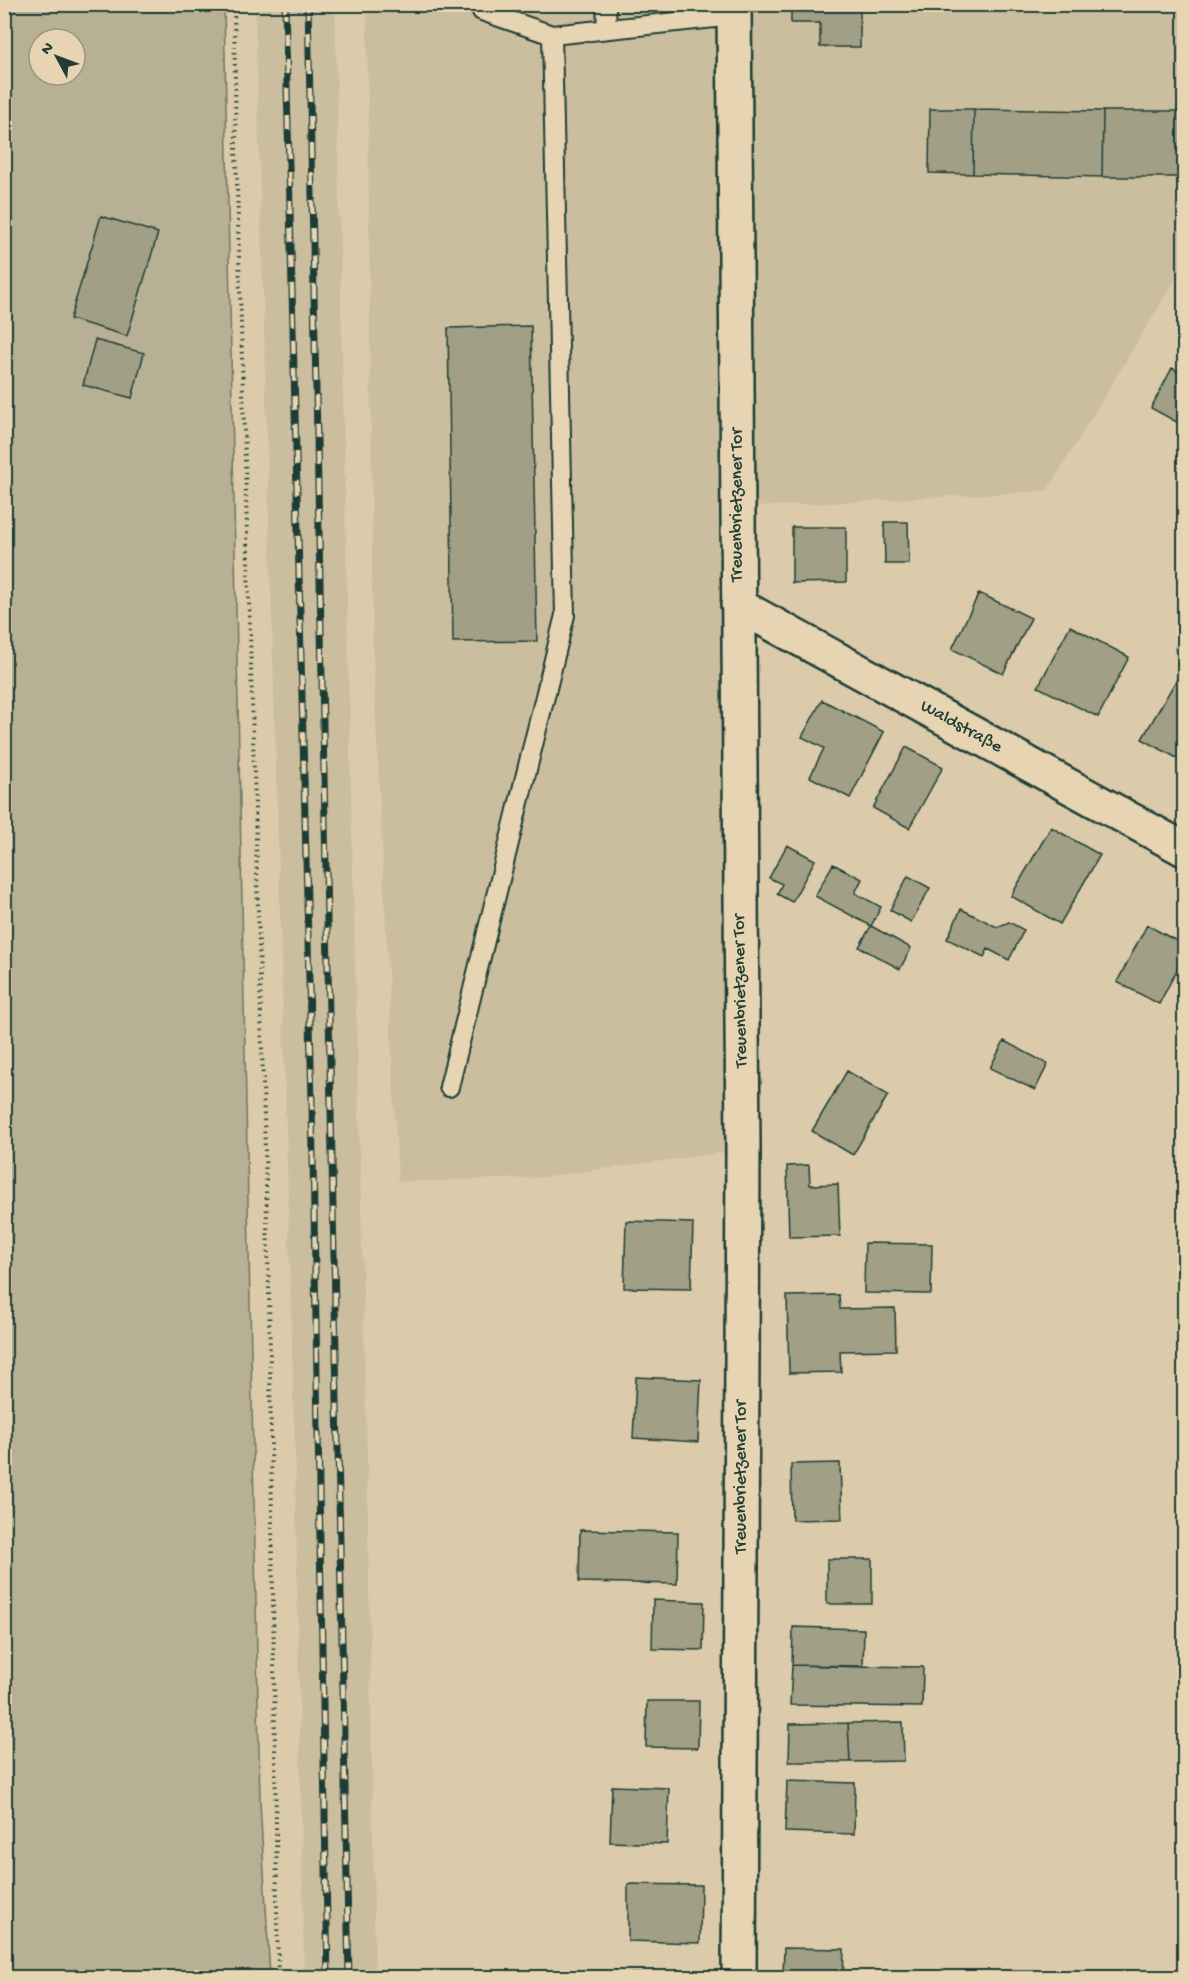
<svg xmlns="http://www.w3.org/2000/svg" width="1189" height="1982" viewBox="0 0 1189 1982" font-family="'Gochi Hand',sans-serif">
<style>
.built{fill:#cabe9f}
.green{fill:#b8b094;stroke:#6c7664;stroke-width:1.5;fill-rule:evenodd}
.building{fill:#a19f86;stroke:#1f3d34;stroke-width:1.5}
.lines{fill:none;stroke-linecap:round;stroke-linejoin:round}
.lane-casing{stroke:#1f3d34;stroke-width:22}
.street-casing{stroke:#1f3d34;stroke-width:38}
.path{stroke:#1f3d34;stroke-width:4;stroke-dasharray:1.5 4.5;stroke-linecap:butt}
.lane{stroke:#e7d4b2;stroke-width:18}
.street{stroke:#e7d4b2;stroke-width:33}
.rail-casing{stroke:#1f3d34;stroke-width:7}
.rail{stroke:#e7d4b2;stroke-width:4.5;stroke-dasharray:14;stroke-linecap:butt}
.labels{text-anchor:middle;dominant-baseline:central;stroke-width:4.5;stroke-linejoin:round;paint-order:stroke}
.street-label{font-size:18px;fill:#1f3d34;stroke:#e7d4b2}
</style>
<rect width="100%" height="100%" fill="#dbcbaa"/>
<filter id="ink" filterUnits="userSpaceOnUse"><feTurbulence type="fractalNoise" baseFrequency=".0167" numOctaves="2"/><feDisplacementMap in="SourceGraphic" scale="12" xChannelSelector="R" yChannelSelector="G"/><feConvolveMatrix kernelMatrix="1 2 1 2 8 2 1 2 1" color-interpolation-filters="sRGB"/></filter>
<g filter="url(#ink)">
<path class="built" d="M255,5H335L351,792L367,1454L375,1977H304L295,1455Z
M367,5H1184V265L1047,491L721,509L743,1150L535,1178L398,1182L373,657Z"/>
<path class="green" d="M5,5H224L260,1802L270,1977L5,1978ZM39,39H75V75H39Z"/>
<path class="building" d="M791,4H860V47H820V23H791Z
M930,109H974L973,174L929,173Z
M974,109L1103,111L1102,177L973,174Z
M1103,111H1184V177H1102Z
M101,216L158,233L127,336L70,319Z
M531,326L537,641L453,642L448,328Z
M95,340L144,353L132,398L83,385Z
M1172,368L1184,375V426L1151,408Z
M884,522H908L909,564H885Z
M792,527H846V582L792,583Z
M979,593L1031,618L1003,674L952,649Z
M1070,626L1129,657L1098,717L1038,687Z
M1184,631V654L1175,649Z
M1178,677L1184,681V762L1142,739Z
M822,700L884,732L850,798L810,777L824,748L802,737Z
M906,747L943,767L909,828L873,808Z
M1051,827L1100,855L1060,924L1011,896Z
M787,845L815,860L792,902L777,894L782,884L769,878Z
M833,864L862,879L855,893L881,907L871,926L815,896Z
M908,876L930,888L911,922L890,910Z
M961,909L997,927L1009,922L1024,930L1009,960L988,949L984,957L947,939Z
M1147,925L1184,945V956L1159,1004L1117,982Z
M871,926L911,948L900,969L859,947Z
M1004,1041L1048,1064L1035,1090L990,1068Z
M847,1071L888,1095L853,1155L812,1131Z
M809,1165L810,1185L838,1184L840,1236L789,1237L787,1166Z
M626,1221L693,1223L691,1289L624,1288Z
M865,1243L932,1244L931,1294L864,1293Z
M839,1295L840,1309L895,1308L896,1350L840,1351L841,1372L789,1373L787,1296Z
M636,1377L701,1380L698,1442L633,1438Z
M840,1463L842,1519L792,1520L791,1464Z
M580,1530L678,1532L677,1584L579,1582Z
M827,1559H872V1604H827Z
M653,1600L704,1602L703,1650L652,1649Z
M793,1627L864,1629L863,1667L792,1665Z
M792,1665L923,1667L922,1707L790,1705Z
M647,1701H699L698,1748L646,1747Z
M903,1722L904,1761L850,1762L848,1723Z
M848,1723L850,1762H789L790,1724Z
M787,1781L855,1783L854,1834L785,1832Z
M612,1786L669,1788L667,1844L610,1842Z
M628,1884L701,1885L700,1943L628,1941Z
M784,1948L844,1949L843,1978H783Z
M692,1973V1978H631V1974Z"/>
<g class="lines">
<g class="lane-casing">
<path id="lane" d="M482,4V11L552,35
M606,4L607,29
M449,1087L565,615L552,35L734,16"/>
</g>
<g class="street-casing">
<path id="street" d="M734,4L743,1150L739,1978
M738,605L1184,849"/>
</g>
<path class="path" d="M234,4L236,151L269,1290L278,1978"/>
<use href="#lane" class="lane"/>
<use href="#street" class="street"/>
<g class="rail-casing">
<path id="rail" d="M285,4L312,1103L328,1978
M308,4L349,1978"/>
</g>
<use href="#rail" class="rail"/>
</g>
</g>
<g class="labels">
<g class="street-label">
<text transform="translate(737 505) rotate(-90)">Treuenbrietzener Tor</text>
<text transform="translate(961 727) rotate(29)">Waldstraße</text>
<text transform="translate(741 991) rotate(-91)">Treuenbrietzener Tor</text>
<text transform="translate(741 1477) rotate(-90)">Treuenbrietzener Tor</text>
</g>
</g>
<rect width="1189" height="1982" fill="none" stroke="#e7d4b2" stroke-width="24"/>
<rect x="12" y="12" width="1165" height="1958" fill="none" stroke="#1f3d34" stroke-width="2" filter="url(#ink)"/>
<g transform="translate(57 57) rotate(311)"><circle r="28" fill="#e7d4b2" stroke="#979880" stroke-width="1.5"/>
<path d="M0-4.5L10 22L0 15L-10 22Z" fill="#1f3d34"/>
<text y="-9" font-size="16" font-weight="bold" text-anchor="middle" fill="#1f3d34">N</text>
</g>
</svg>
